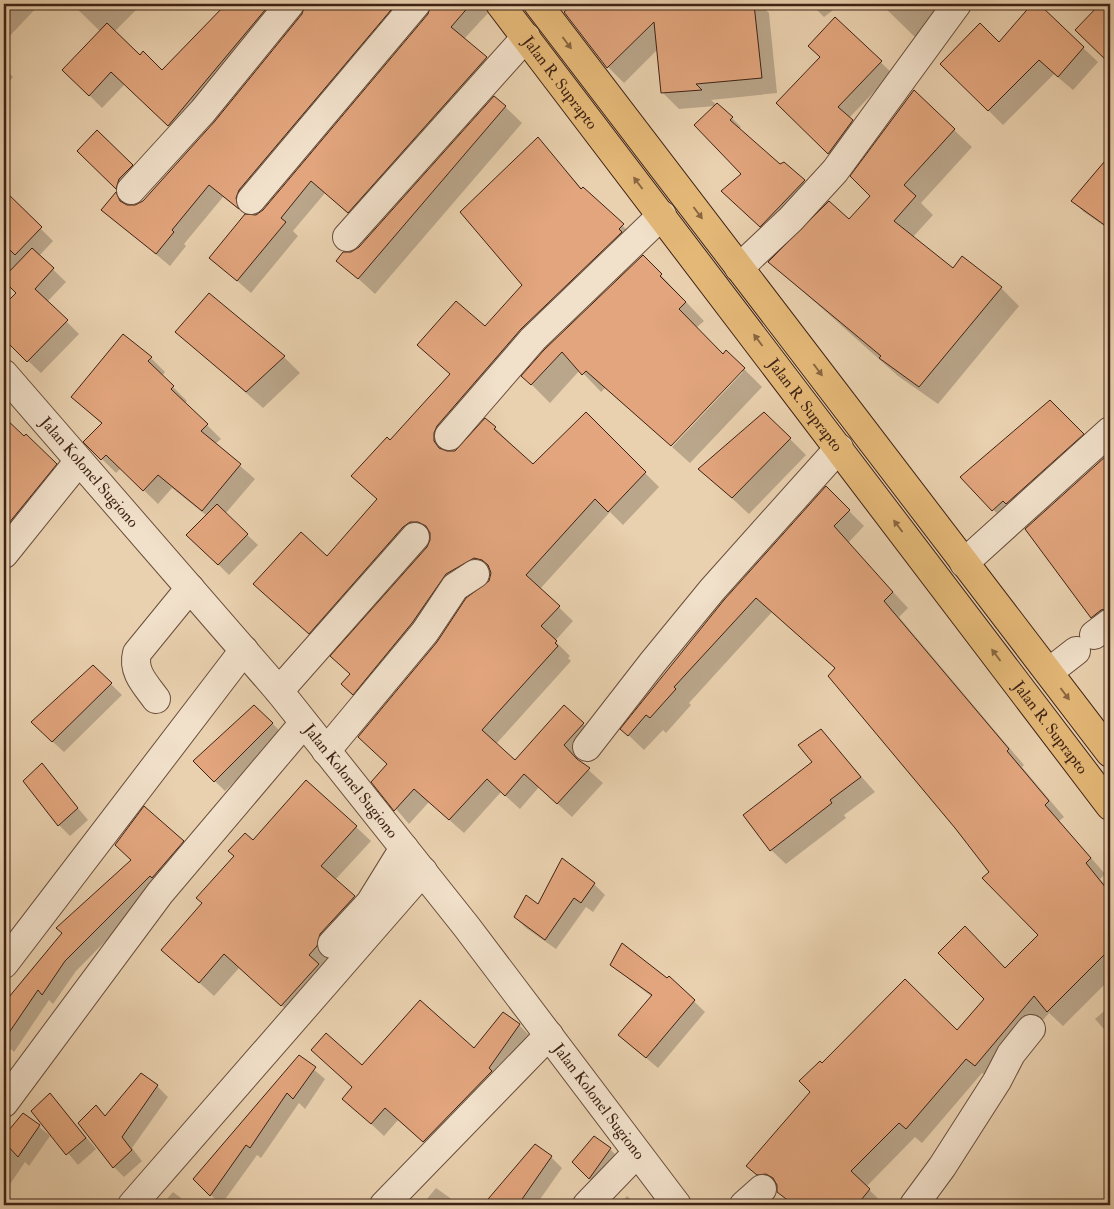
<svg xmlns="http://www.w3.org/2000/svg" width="1114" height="1209" viewBox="0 0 1114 1209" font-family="'IM FELL Double Pica',serif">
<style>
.shadow{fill:#0003}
.building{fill:#e2a57d;stroke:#3e2215}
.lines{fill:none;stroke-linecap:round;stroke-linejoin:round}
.minor-casing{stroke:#694e3b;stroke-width:30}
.highway-casing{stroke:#3e2215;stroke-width:30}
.minor{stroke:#f1e0ca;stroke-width:28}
.highway{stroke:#e4b877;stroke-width:28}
.oneway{fill:#896641}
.labels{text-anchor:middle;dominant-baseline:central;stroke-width:4.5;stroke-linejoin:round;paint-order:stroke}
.street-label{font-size:16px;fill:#3e2215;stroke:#f1e0ca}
</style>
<rect width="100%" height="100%" fill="#e9d0ae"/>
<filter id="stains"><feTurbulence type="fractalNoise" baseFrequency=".004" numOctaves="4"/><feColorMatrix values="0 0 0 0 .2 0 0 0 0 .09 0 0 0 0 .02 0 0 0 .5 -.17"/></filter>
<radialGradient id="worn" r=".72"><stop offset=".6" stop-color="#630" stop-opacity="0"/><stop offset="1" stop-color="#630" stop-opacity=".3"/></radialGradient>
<path class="shadow" d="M4,4H40L4,42Z
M72,4H142L114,32L140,56L162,71L220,11L212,4H296L182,138L125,84L102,108L64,70L101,32Z
M306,4H422L248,212L249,216H256L264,211L429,15L432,4H481L489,12L464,39L500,71L361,225L325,193L293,231L298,236L251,293L211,258L246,215L223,197L184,244L186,246L170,266L103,210L116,194L128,206H136L143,202L216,122L303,15Z
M575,4H760L769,13L777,93L711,100L732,118L741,127L739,129L780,166L784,163L813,190L769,235L731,200L743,174L715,106L679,109L663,93L658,49L624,83L608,67L566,12Z
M811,4H841L824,17Z
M881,4H936L946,13L919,41Z
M1034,4H1037L1098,62L1073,90L1054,74L1003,125L942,64L999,44Z
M1102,4H1110V63L1077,30Z
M835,19L892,73L849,118L863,132L839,164L777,103L821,57Z
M4,68L13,77L4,87Z
M914,92L972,147L921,203L933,215L913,237L953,270L963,258L1001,288L1019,306L938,404L898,376L770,262L849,220L872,196Z
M495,97L522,123L375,294L338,260L359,248Z
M538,139L582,189L637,239L448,447V452H455L495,428L533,466L586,414L659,487L623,525L610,512L540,589L573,621L555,641L570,656L568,658L571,661L496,744L515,762L583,724L597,738L577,760L603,783L572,817L539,787L520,809L501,792L464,833L429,802L409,824L373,782L388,765L490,582L492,573L488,572L460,588L356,698L342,684L351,674L428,548L431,535L424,536L324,647L269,598L327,557L378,500L391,442L451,375L418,345L485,328L523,285Z
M79,151L132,165L143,176L127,198Z
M1110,157V230L1084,212L1073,201Z
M4,192L53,241L39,256L66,282L47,302L79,334L41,373L6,340L10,335L4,329V307L17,293L4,281Z
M643,256L704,321L696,328L723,355L727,352L762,387L690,463L672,447L743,372L741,370L670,445L605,388L601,392L580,370L550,403L523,376Z
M177,332L284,357L300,373L263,408Z
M151,358L165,372L162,376L187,401L185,403L221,439L215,444L255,479L225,514L258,545L229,575L188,535L207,516L172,488L158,504L121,468L116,473L85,442L102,424L72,397Z
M764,413L806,455L749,514L700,469Z
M4,418L69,478L4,560Z
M1066,418L1098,452L1009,526L962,477Z
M1110,455V634H1109L1092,617L1106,457Z
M826,488L864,526L848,543L908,608L899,617L1024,765L1022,767L1064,817L1059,821L1105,874L1100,879L1110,891V979L1063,1026L1049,1013L991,1081L982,1073L922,1143L915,1137L866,1187L885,1205H792L778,1189L773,1190L748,1166L812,1092L822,1065L957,1032L986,999L1005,970L1040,935L836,669L772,612L689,703L691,705L666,733L663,730L644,750L622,729Z
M111,684L122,695L64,752L43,733Z
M272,723L283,734L225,791L194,761Z
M821,731L875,792L844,815L846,818L786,864L771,850L814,762Z
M42,765L88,820L70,836L59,825Z
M356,827L371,841L335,880L369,911L297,1019L239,968L214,996L163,950L204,903L253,842Z
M183,842L194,852L76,971L53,1004L49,1000L14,1052L11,1049L4,1059V1005L63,934Z
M594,884L605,895L593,912L586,907L556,949L526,928L515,917Z
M611,965L667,979L669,977L705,1012L658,1068L619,1035L652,997Z
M1110,1006V1036L1095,1019Z
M519,1025L531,1037L436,1153L398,1120L384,1136L344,1099L353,1088L312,1050L362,1067L474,1050Z
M299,1057L325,1079L305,1109L299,1103L261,1158L257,1155L221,1205L195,1179Z
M157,1086L168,1097L132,1148L142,1161L124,1177L114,1167L96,1107L106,1117Z
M50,1094L96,1149L78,1165L33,1111Z
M24,1114L50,1136L29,1166L25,1162L4,1193V1138Z
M610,1149L620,1159L600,1189L573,1162Z
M551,1157L562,1168L536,1205H486Z
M436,1188L460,1205H422Z
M173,1192L189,1204L190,1205H162Z
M627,1196L638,1205H619Z"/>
<path class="building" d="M226,4H270L168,126L111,72L89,96L62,70L107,23L140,55L143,51L162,70Z
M305,4H396L239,190L236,198L239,209L209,185L172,230L174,232L156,254L101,210L116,192L120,201L127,205H135L143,201L215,121L302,14Z
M431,4H471L451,27L487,57L348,213L311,181L281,218L286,222L237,281L209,258L245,214L256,215L263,210L428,14Z
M573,4H754L762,78L696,84L702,90L661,93L654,22L607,68L564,12Z
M1032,4H1039L1084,47L1058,77L1039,60L988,111L940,64L980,23L999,42Z
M1100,4H1110V64L1075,30Z
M835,17L882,61L838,107L853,120L828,154L776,103L820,57L808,46Z
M914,90L955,129L904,185L916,196L894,221L953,268L962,256L1002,287L919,387L879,358L881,356L768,262L829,201L849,219L870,196L850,176Z
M494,96L506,106L358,279L336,261L343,252H351L359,247Z
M717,103L733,117L730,120L780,164L784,162L805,180L760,227L721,191L741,174L694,125Z
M97,130L133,165L119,179L116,189L77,151Z
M538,137L581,189L583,187L624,224L619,229L622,232L521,329L437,426L434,433V441L439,448L447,451H455L485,418L496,427L494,429L533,464L586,412L646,472L608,512L595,499L526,575L560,606L541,626L557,641L555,643L558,646L482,730L515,760L564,705L584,723L564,745L577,759L590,768L557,804L524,774L505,796L487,779L449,820L414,789L394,811L371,782L387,764L358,737L437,642L466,598L489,581L491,573L488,565L482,560L474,558L446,574L412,623L353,695L341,684L350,674L330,656L427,547L430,540V533L426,526L418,522H410L403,527L309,634L253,584L301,532L327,556L377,499L351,476L387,437L390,440L450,374L417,345L456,301L485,326L522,285L460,212Z
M1110,155V229L1071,201Z
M4,190L42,227L15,255L4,244Z
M32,248L54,268L35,289L68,320L27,362L4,339V305L16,293L4,281V277Z
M643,255L662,274L660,276L686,302L679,309L723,354L726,350L745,368L671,446L586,371L582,375L562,352L531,385L521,376L544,350Z
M209,293L285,356L246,392L175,332Z
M123,334L152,357L148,361L174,386L171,389L208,424L201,431L241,464L202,511L158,475L143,491L106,455L101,460L83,442L102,423L71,397Z
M1050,400L1084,434L1006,504L1003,501L992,511L960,477Z
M764,412L791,438L732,498L698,469Z
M4,417L24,436L26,434L57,464L4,529Z
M1106,456L1110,461V608L1101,610L1091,618L1025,529Z
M826,486L850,510L834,526L893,592L884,601L1009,749L1007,751L1049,801L1045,805L1091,858L1086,863L1110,893V949L1047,1012L1034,996L975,1066L966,1059L906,1129L899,1123L851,1171L870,1189L857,1205H794L777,1192V1185L773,1178L766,1174L757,1175L746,1166L810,1092L799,1081L820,1061L822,1063L905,979L957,1030L984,999L938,953L965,926L1005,968L1038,935L982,878L989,872L955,828L828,676L835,668L756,598L674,687L676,689L650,718L646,715L628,736L620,729L724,600Z
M217,504L248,534L218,565L186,535Z
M93,665L112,683L52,742L31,722Z
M254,705L273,723L214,782L193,761Z
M821,729L861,777L830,800L832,803L770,851L743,815L812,762L798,745Z
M42,763L78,808L58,826L23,781Z
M306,780L357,826L321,866L355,896L320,934L317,946L309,955L319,964L281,1006L224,954L199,983L161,950L202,903L196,898L234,856L228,851L245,833L253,840Z
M144,806L184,841L152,878L150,876L65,961L42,995L38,990L4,1040V1003L62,933L56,928L131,860L115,845Z
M562,858L595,883L581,903L574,898L545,940L514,917L526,895L538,904Z
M622,943L667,978L669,976L695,1000L646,1058L618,1035L652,995L610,965Z
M420,1000L474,1048L503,1012L520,1024L489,1068L492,1071L423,1142L385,1108L371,1124L342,1099L352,1087L311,1050L326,1033L362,1065Z
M299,1055L316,1067L293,1099L287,1093L250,1148L246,1145L210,1196L193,1179Z
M141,1073L158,1085L122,1137L132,1150L113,1168L78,1123L96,1105L105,1116Z
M50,1093L86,1138L66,1155L31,1111Z
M23,1113L40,1125L18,1157L4,1142V1136Z
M594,1136L611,1148L589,1179L572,1162Z
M535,1144L552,1156L518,1205H483Z"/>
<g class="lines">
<g class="minor-casing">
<g id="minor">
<path d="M131,190L203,111L290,4"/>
<path d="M251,200L416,4"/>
<path d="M347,237L526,37"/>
<path d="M739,268L791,219L835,171L957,4"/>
<path id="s1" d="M4,374L279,691L466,926L677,1205"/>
<path d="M449,436L533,339L662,215"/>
<path d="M4,554L78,462"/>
<path d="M964,563L1110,431"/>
<path d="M1094,635L1110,623"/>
<path d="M1049,672L1076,651"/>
<path d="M279,691L415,537"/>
<path d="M156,699C146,685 132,672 137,653L190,588"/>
<path d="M587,747L653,662L712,590L839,448"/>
<path d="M326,751L425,632L455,587L475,574"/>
<path d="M332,944L370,903L404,848"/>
<path d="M4,964L244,650"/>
<path d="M4,1103L160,893L303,724"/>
<path d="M132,1205L423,871"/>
<path d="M384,1205L549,1035"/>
<path d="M587,1205L637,1153"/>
<path d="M744,1205L762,1189"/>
<path d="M914,1205L942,1167L997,1081L1011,1054L1031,1029"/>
</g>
</g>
<g class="highway-casing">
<g id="highway">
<path id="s2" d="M500,4L1110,806"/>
<path d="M538,4L1110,753"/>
</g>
</g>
<use href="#minor" class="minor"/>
<use href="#highway" class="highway"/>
</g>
<defs><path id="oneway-solid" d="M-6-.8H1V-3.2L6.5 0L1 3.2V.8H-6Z" transform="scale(1.25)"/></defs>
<g class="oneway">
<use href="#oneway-solid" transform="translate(567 43) rotate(53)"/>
<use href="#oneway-solid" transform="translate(638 183) rotate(-127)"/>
<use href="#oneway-solid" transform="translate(698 213) rotate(53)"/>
<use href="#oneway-solid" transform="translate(758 340) rotate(-127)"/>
<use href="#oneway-solid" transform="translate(818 370) rotate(53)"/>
<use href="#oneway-solid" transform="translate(898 526) rotate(-127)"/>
<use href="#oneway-solid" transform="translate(996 655) rotate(-127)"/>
<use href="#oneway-solid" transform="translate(1065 694) rotate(53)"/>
</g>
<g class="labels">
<g class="street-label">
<text stroke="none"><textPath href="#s2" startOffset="99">Jalan R. Suprapto</textPath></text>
<text stroke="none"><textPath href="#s2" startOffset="504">Jalan R. Suprapto</textPath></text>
<text stroke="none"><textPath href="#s1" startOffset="130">Jalan Kolonel Sugiono</textPath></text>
<text stroke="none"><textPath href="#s2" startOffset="909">Jalan R. Suprapto</textPath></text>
<text stroke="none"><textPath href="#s1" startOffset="535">Jalan Kolonel Sugiono</textPath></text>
<text stroke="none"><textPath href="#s1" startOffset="940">Jalan Kolonel Sugiono</textPath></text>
</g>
</g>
<rect width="1114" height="1209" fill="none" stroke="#e9d0ae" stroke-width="20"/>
<rect x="5" y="5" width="1104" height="1199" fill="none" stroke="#3e2215" stroke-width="2.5"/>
<rect x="10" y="10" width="1094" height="1189" fill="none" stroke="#3e2215"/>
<rect width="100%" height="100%" filter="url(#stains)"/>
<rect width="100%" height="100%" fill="url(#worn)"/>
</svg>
